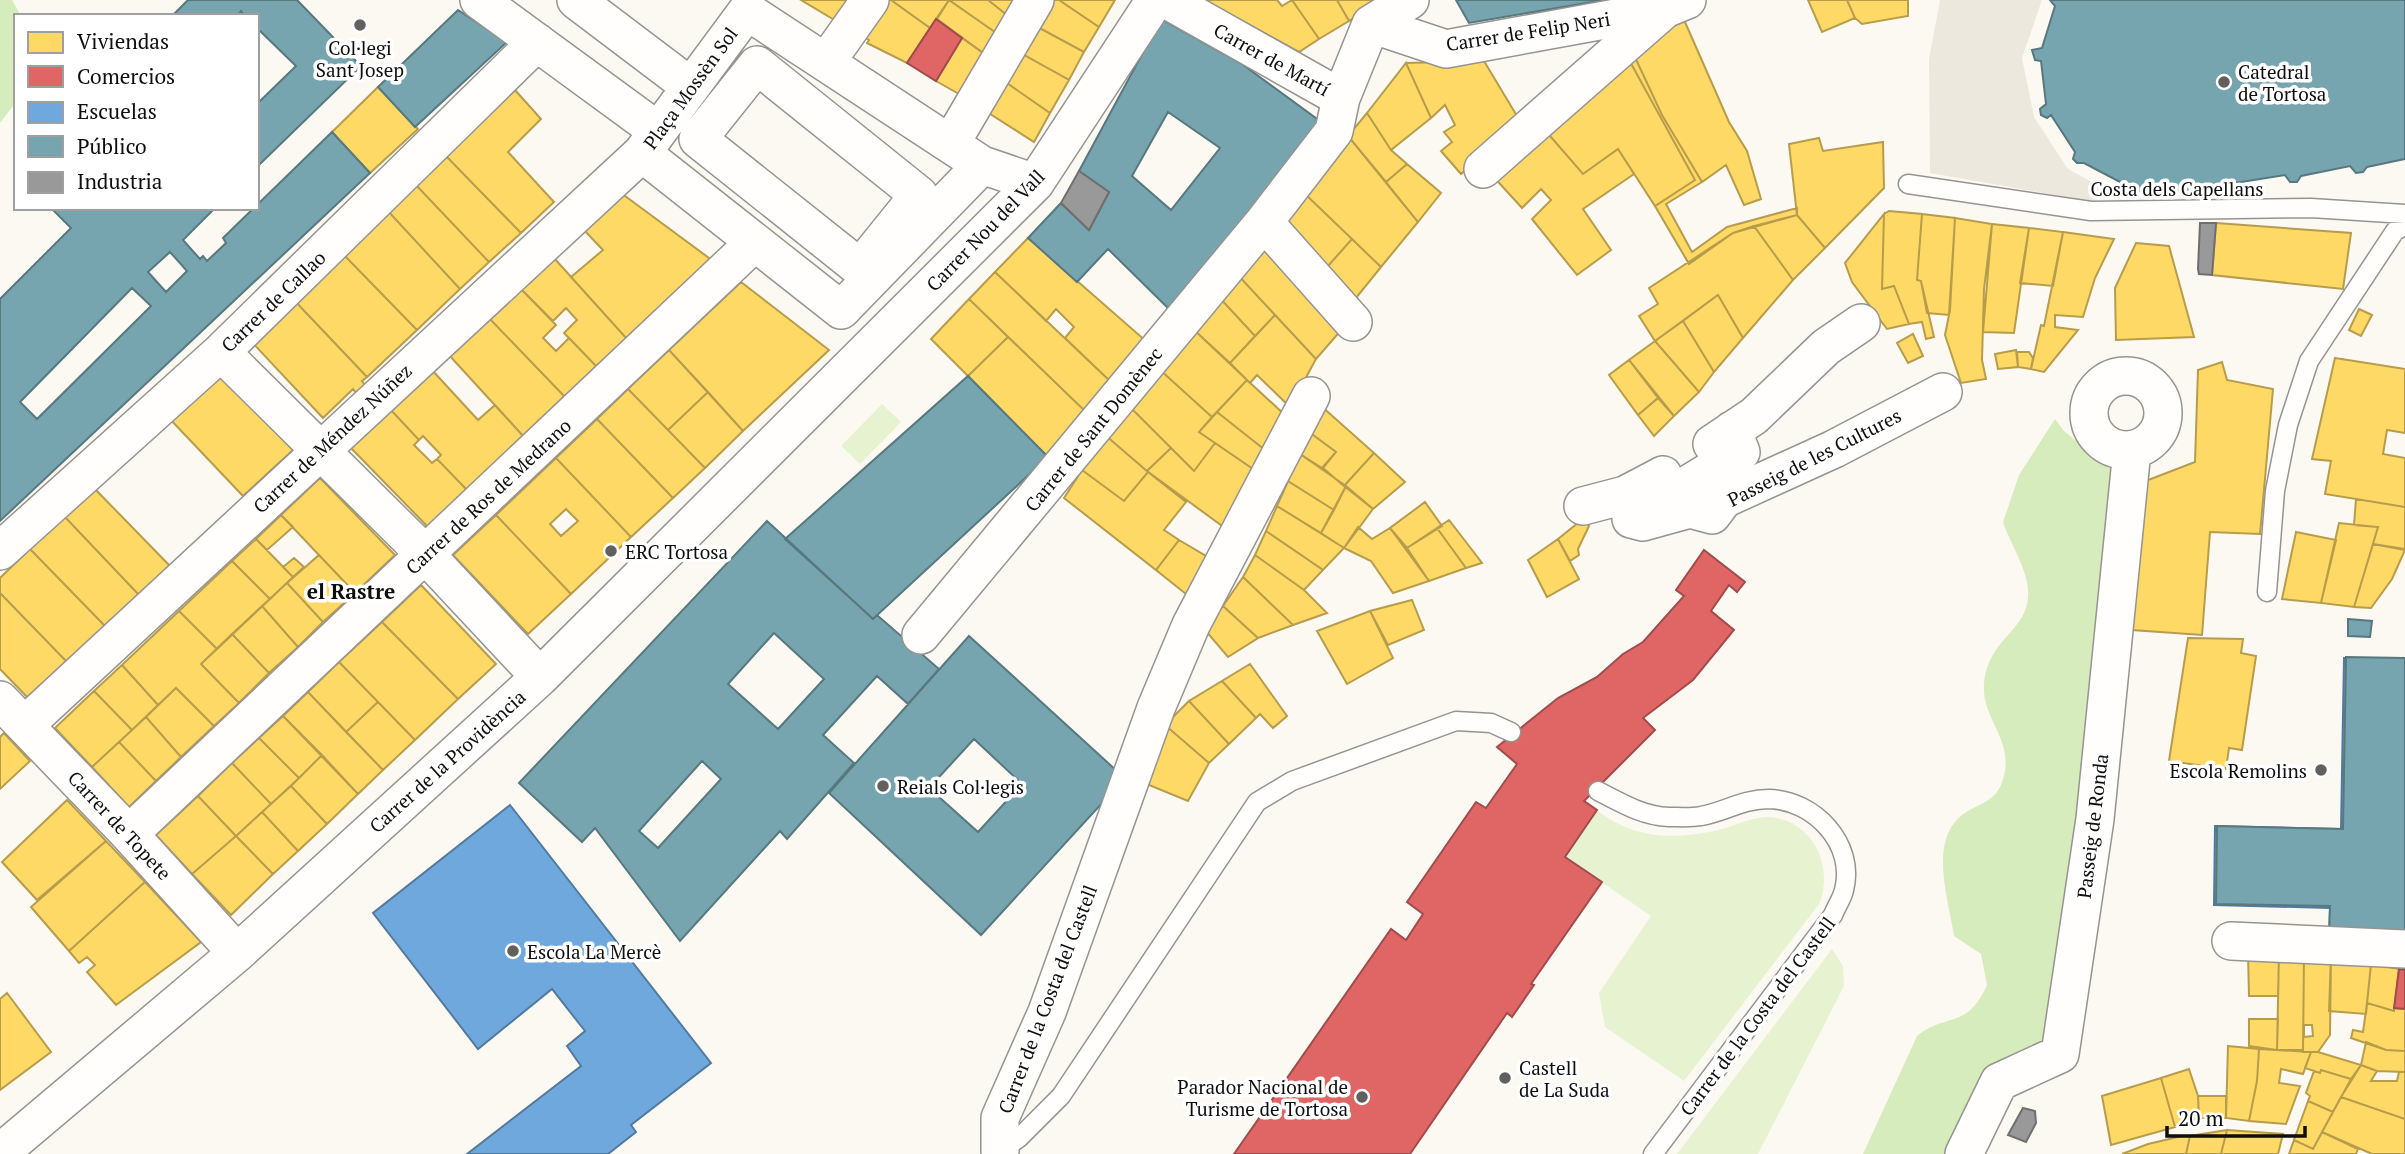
<svg xmlns="http://www.w3.org/2000/svg" width="2405" height="1154" viewBox="0 0 2405 1154" font-family="'PT Serif',serif">
<style>
.green{fill:#e7f3d0}
.forest{fill:#d7ecbd}
.plaza{fill:#ede8dd}
.homes{fill:#ffd966;stroke:#b79c4c;stroke-width:2;fill-rule:evenodd}
.shops{fill:#e06666;stroke:#a14c4c;stroke-width:2}
.schools{fill:#6fa8dc;stroke:#527a9e;stroke-width:2}
.public{fill:#76a5af;stroke:#57787f;stroke-width:2;fill-rule:evenodd}
.industry{fill:#999;stroke:#6f6f6f;stroke-width:2}
.lines{fill:none;stroke-linecap:round;stroke-linejoin:round}
.lane-casing{stroke:#959491;stroke-width:21}
.street-casing{stroke:#959491;stroke-width:40}
.lane{stroke:#fffefd;stroke-width:18}
.street{stroke:#fffefd;stroke-width:37}
.poi-dot{fill:#61605e;stroke:#fff;stroke-width:2.5}
.labels{text-anchor:middle;dominant-baseline:central;stroke-width:7;stroke-linejoin:round;paint-order:stroke}
.street-label{font-size:19px;fill:#0e0e0e;stroke:#fff}
.poi-label{font-size:19px;fill:#0e0e0e;stroke:#fff;text-anchor:start}
.neighbourhood-label{font-size:21px;font-weight:bold;fill:#0e0e0e;stroke:#fff}
</style>
<rect width="100%" height="100%" fill="#fcf9f2"/>
<path class="green" d="M882,404L901,422L860,464L841,446Z
M1597,810C1635,841 1680,840 1726,828C1738,824 1754,817 1768,817C1812,819 1835,866 1819,904L1684,1081L1605,1027L1599,993L1651,916L1565,857Z
M1832,949L1843,966L1844,986L1758,1154H1677Z"/>
<path class="forest" d="M0,0H12L21,16H16V102L0,123Z
M2055,419L2064,431L2115,472L2091,740L2048,1045L1950,1154H1863L1917,1036C1947,1012 1967,1030 1987,985L1981,954L1954,936C1949,901 1928,842 1962,815C1975,805 1992,803 2000,787C2019,746 1984,722 1984,690C1984,640 2026,633 2028,597C2030,572 2011,546 2003,522L2019,475Z"/>
<path class="plaza" d="M1940,0H2042L2022,58L2034,117L2068,169L2107,190L2095,202L1930,173L1929,59Z"/>
<path class="homes" d="M801,0H856L841,24Z
M885,0H891L930,28L907,63L867,43L869,40L862,36Z
M891,0H949L930,28Z
M949,0H988L1012,19L1002,37Z
M949,0L1002,37L990,58L937,19Z
M988,0H1023L1012,19Z
M1047,0H1059L1099,27L1084,52L1034,25Z
M1059,0H1115L1099,27Z
M1204,0H1277L1282,6L1292,0L1319,39L1299,52Z
M1292,0H1337L1349,21L1319,39Z
M1337,0H1382L1349,21Z
M1808,0H1847L1855,18L1822,32Z
M1847,0H1908V16L1862,24L1855,18Z
M1681,13L1729,122L1747,151L1761,199L1744,205L1726,165L1702,182L1662,115L1633,53Z
M1034,25L1084,52L1069,80L1019,52Z
M962,38L990,58L966,98L936,81Z
M1019,52L1069,80L1050,113L1004,81Z
M1633,53L1662,115L1702,182L1666,204L1692,252L1727,227L1797,208V215L1733,233L1689,264L1655,206L1695,180L1628,58Z
M1628,58L1695,180L1655,206L1618,149L1583,174L1544,129Z
M1484,61L1520,121L1461,174L1441,151L1452,142L1444,132L1455,125L1445,105L1431,118L1406,63Z
M1406,63L1431,118L1391,150L1367,113Z
M1004,81L1050,113L1034,142L987,112Z
M378,87L418,129L370,173L332,132Z
M515,90L541,119L508,152L554,202L521,233L446,156Z
M1367,113L1391,150L1407,164L1386,182L1348,136Z
M1544,129L1583,174L1618,149L1634,174L1583,209L1611,250L1577,275L1532,219L1551,200L1541,189L1522,208L1491,174Z
M1348,136L1418,222L1381,267L1303,192Z
M1819,138L1823,151L1883,142L1884,188L1825,248L1797,215L1789,144Z
M446,156L521,233L489,262L415,184Z
M1407,164L1441,193L1418,222L1386,182Z
M415,184L489,262L460,289L387,210Z
M1303,192L1352,239L1320,275L1276,226Z
M621,193L709,258L710,262L627,339L571,277L603,250L583,229Z
M387,210L460,289L417,330L342,253Z
M1889,211L1922,214L1917,280L1921,281L1934,337L1926,339L1922,322L1909,324L1894,286L1882,289L1884,214Z
M1884,214L1882,289L1894,286L1909,324L1887,329L1852,282L1845,263Z
M1922,214L1955,218L1949,315L1927,313L1921,281L1917,280Z
M1797,215L1825,248L1793,280L1754,226Z
M1955,218L1992,224L1984,289L1982,360L1986,379L1961,383L1945,335L1950,310Z
M2216,223L2351,233L2343,289L2212,275Z
M1992,224L2029,228L2014,333L1983,332Z
M1754,226L1793,280L1743,338L1718,295L1655,341L1639,316L1658,304L1649,288L1733,233Z
M2029,228L2063,232L2053,286L2020,283Z
M1270,232L1350,320L1316,359L1236,273Z
M2063,232L2114,239L2095,278L2083,317L2055,315V327L2078,330L2044,372L2031,369L2041,325L2044,326Z
M1028,238L1147,342L1112,383L1065,338L1074,327L1056,309L1046,321L995,272Z
M1352,239L1381,267L1348,308L1320,275Z
M2136,243L2169,246L2194,337L2116,340L2115,288Z
M342,253L417,330L367,377L292,298Z
M554,258L627,339L597,367L564,333L577,320L566,308L553,321L521,289Z
M995,272L1112,383L1087,413L969,299Z
M1236,273L1275,315L1255,336L1218,296Z
M741,282L829,350L743,431L669,350Z
M521,289L556,325L543,338L556,351L569,338L597,367L565,397L489,318Z
M1718,295L1743,338L1714,372L1683,321Z
M1218,296L1255,336L1230,363L1192,328Z
M292,298L367,377L362,381L365,385L356,393L353,389L323,418L249,339Z
M969,299L1008,337L968,376L931,339Z
M2359,309L2372,315L2361,336L2349,330Z
M1275,315L1316,359L1290,407L1257,375L1250,383L1230,363Z
M489,318L565,397L524,437L449,355Z
M1683,321L1714,372L1699,392L1655,341Z
M1192,328L1247,380L1212,417L1159,369Z
M1913,334L1923,356L1908,363L1897,343Z
M1008,337L1087,413L1048,457L968,376Z
M1655,341L1699,392L1674,416L1629,360Z
M669,350L708,392L668,430L628,389Z
M2016,350L2018,367L1998,369L1995,354Z
M2017,352H2029L2033,358L2031,369L2018,367Z
M2335,358L2405,369V433L2387,430L2383,454L2405,458V507L2325,494L2331,461L2312,459Z
M1629,360L1658,398L1638,415L1609,375Z
M2222,362L2227,380L2273,389L2260,534L2210,532L2202,635L2132,630L2143,482L2195,462L2198,370Z
M1159,369L1212,417L1199,432L1215,443L1194,471L1129,406Z
M217,370L293,450L243,496L168,417Z
M432,370L478,420L495,405L524,437L467,490L437,459L441,455L423,436L419,440L390,409Z
M1247,380L1286,416L1270,454L1217,412Z
M628,389L705,468L673,498L597,419Z
M708,392L743,431L705,468L668,430Z
M1658,398L1674,416L1654,436L1638,415Z
M1320,405L1374,453L1344,486L1323,468L1336,452L1305,429Z
M1129,406L1171,448L1147,471L1105,435Z
M390,409L419,440L414,445L432,463L437,459L467,490L428,527L350,447Z
M1217,412L1270,454L1259,473L1199,432Z
M597,419L673,498L631,537L556,458Z
M1305,429L1336,452L1322,468L1300,454Z
M1105,435L1148,472L1124,501L1082,470Z
M1215,443L1259,473L1229,531L1147,471L1171,448L1194,471Z
M1374,453L1405,482L1373,509L1344,486Z
M1300,454L1346,486L1334,510L1288,481Z
M556,458L631,537L571,594L496,515ZM566,509L578,521L561,536L550,524Z
M1082,470L1124,501L1148,472L1186,502L1164,530L1179,540L1156,570L1064,498Z
M320,478L395,555L355,593L281,515Z
M1288,481L1334,510L1321,533L1277,506Z
M1346,486L1373,509L1344,548L1321,533Z
M94,488L170,566L139,595L64,516Z
M2356,499L2405,507V549L2373,544L2378,527L2354,525Z
M1425,502L1442,526L1407,548L1390,528Z
M1277,506L1309,526L1344,548L1323,570L1266,531Z
M281,515L293,527L267,550L256,539Z
M496,515L571,594L528,634L453,555Z
M64,516L139,595L105,626L30,549Z
M1584,518L1589,526L1578,549L1579,555L1570,561L1558,539Z
M1449,520L1466,542L1482,563L1466,568L1437,528Z
M2339,523L2378,527L2354,607L2321,603Z
M1358,527L1372,539L1390,528L1429,581L1393,593L1371,561L1344,548Z
M1437,528L1466,568L1429,581L1407,548Z
M1266,531L1323,570L1304,590L1255,555Z
M2296,532L2336,540L2321,603L2282,599Z
M256,539L293,577L270,599L232,561Z
M1558,539L1579,579L1547,597L1528,560Z
M1179,540L1211,559L1191,598L1156,570Z
M2373,544L2405,550L2392,579L2371,608L2354,607Z
M30,549L105,626L67,662L0,593V578Z
M319,555L355,593L323,622L287,583Z
M1255,555L1304,590L1327,613L1293,625L1243,577Z
M294,558L304,567L293,577L283,567Z
M232,561L270,599L217,649L179,611Z
M1243,577L1266,599L1293,625L1258,638L1223,606Z
M287,583L323,622L298,647L262,606Z
M421,585L496,664L458,699L382,622Z
M0,593L67,662L29,699L0,669Z
M1412,600L1424,630L1388,645L1370,611Z
M262,606L298,647L269,673L232,634Z
M1223,606L1258,638L1228,657L1205,630Z
M179,611L217,649L201,664L239,703L214,726L176,688L158,705L122,665Z
M1370,611L1393,658L1347,684L1317,631Z
M382,622L458,699L415,740L339,662Z
M232,634L269,673L239,703L201,664Z
M2188,638L2243,639L2241,653L2256,656L2242,750L2229,748L2226,769L2169,761Z
M339,662L378,702L346,732L308,692Z
M1250,664L1287,716L1273,728L1260,714L1256,718L1222,681Z
M122,665L158,705L132,730L94,691Z
M1222,681L1256,718L1229,744L1189,701Z
M176,688L214,726L181,757L146,717Z
M94,691L132,730L92,767L55,728Z
M308,692L383,770L358,794L283,716Z
M1189,701L1229,744L1209,763L1165,725Z
M378,702L415,740L383,770L346,732Z
M283,716L322,755L299,778L259,738Z
M146,717L181,757L156,781L119,742Z
M1165,725L1209,763L1188,801L1144,783Z
M4,733L30,761L0,789V737Z
M259,738L299,778L271,804L232,763Z
M119,742L156,781L129,807L92,767Z
M322,755L358,794L327,824L291,786Z
M232,763L271,804L236,836L198,796Z
M291,786L327,824L298,851L262,812Z
M198,796L236,836L192,874L156,835Z
M67,800L106,841L37,900L2,862Z
M262,812L298,851L273,874L236,836Z
M236,836L273,874L231,915L192,874Z
M106,841L145,882L69,951L31,907Z
M145,882L201,942L116,1005L87,972L95,965L87,957L79,963L69,951Z
M2279,953L2304,955L2303,1050H2277Z
M2279,953L2278,996H2249L2248,954Z
M2304,955L2331,956L2330,1035L2318,1052H2303ZM2304,1025H2312L2313,1036L2304,1037Z
M2331,956L2371,964L2366,1014L2329,1011Z
M2371,964L2399,969L2394,1011L2367,1003Z
M7,993L51,1052L0,1090V999Z
M2367,1003L2394,1011V1008L2405,1009V1051L2386,1050L2351,1038L2353,1030L2363,1032Z
M2249,1019H2278L2277,1050L2249,1046Z
M2366,1042L2386,1050L2405,1051V1072L2377,1071L2361,1065Z
M2228,1046L2259,1049L2257,1081L2249,1121L2226,1118Z
M2259,1049L2311,1052L2303,1074L2281,1069L2279,1083L2300,1086L2286,1124L2249,1121L2257,1081Z
M2311,1052H2318L2361,1065L2351,1079L2321,1070L2320,1073L2305,1068Z
M2361,1065L2377,1071L2371,1081H2397L2399,1072H2405V1119L2341,1097Z
M2189,1069L2198,1096L2199,1118L2175,1127L2161,1078Z
M2321,1070L2351,1079L2333,1112L2308,1101L2310,1096L2306,1093L2314,1071L2320,1073Z
M2161,1078L2175,1127L2111,1145L2102,1096Z
M2198,1096H2226V1118H2199Z
M2341,1097L2405,1119V1154H2372L2322,1132Z
M2308,1101L2333,1112L2313,1149L2294,1140Z
M2227,1130L2221,1154H2186L2190,1136Z
M2227,1130L2283,1134L2278,1154H2221Z
M2322,1132L2358,1149L2356,1154H2289L2294,1140L2313,1149Z
M2182,1136H2190L2186,1154H2122L2148,1144Z"/>
<path class="shops" d="M936,19L962,38L936,81L907,63Z
M1704,550L1745,582L1737,592L1729,585L1711,611L1734,630L1693,680L1643,718L1655,730L1584,801L1597,810L1565,857L1602,882L1531,984L1534,985L1512,1017L1507,1013L1410,1154H1234L1391,929L1406,940L1423,914L1407,902L1476,802L1486,808L1517,764L1497,747L1558,698L1597,677L1623,654L1643,642L1684,596L1676,590Z
M2399,969L2405,970V1009L2394,1008Z"/>
<path class="schools" d="M2344,658H2405V940H2329L2330,908L2214,905L2215,826L2341,829Z
M510,805L711,1063L631,1125L636,1132L608,1154H467L581,1066L567,1046L585,1031L552,989L478,1049L373,913Z"/>
<path class="public" d="M188,0H297L361,66L257,167V104L296,66L257,28V16H245L241,11L237,16H172Z
M1456,0H1604L1469,23Z
M2050,0H2405V159L2367,167L2363,172L2356,173L2350,166L2301,176L2297,182H2290L2285,175L2235,183L2229,191L2219,187L2191,191L2183,195L2178,190L2125,192L2124,184L2084,163H2077L2073,159L2075,152L2051,115L2047,118L2041,115L2040,109L2046,104L2041,61L2035,60L2032,50L2042,48L2055,6Z
M458,10L507,42L415,127L378,87Z
M1161,19L1242,64L1328,127L1172,312L1108,249L1077,282L1028,238L1061,203L1089,230L1109,192L1079,171ZM1168,112L1220,148L1171,210L1132,176Z
M332,132L370,173L0,521V299L71,228L51,208H215L183,240L200,259L203,256L207,261L226,243L223,238ZM170,252L187,271L166,292L148,272ZM132,288L151,306L37,419L20,402Z
M968,376L1048,457L873,619L785,539Z
M767,521L873,619L877,615L939,669L908,704L877,676L823,735L854,763L787,839L780,831L680,941L595,828L582,842L519,783ZM774,633L824,679L778,729L728,684ZM702,761L721,779L658,848L639,831Z
M2348,619L2372,621L2370,637L2348,636Z
M969,636L1118,772L1115,789L981,935L829,793ZM974,739L1022,784L978,832L929,788Z
M2346,657L2405,658V939L2329,937L2330,906L2216,904L2217,826L2343,829Z"/>
<path class="industry" d="M1079,171L1109,192L1089,230L1061,203Z
M2200,223H2216L2212,275L2199,274L2198,269Z
M2023,1108L2035,1111L2036,1123L2026,1142L2008,1135Z"/>
<g class="lines">
<g class="lane-casing">
<path id="lane" d="M1908,184L2091,211L2311,208L2405,214
M2267,592L2275,491L2288,425L2309,361L2395,231L2405,226
M1598,791C1621,803 1643,816 1669,817C1679,817 1691,818 1701,816C1725,812 1742,799 1769,799C1814,800 1856,844 1844,890C1842,899 1836,907 1833,915L1653,1154
M999,1152L1019,1138L1061,1096L1257,802L1292,781L1456,721L1491,723L1511,732"/>
</g>
<g class="street-casing">
<path id="street" d="M479,0L658,131
M576,0L691,87
M1167,0L1341,98
M1371,24L1446,49L1665,9L1687,0
M827,61L870,0
M757,65L919,195L860,268L698,139Z
M951,143L1035,0
M982,165L841,310L642,153L747,11L982,165L1035,183
M1483,169L1665,9
M1264,222L1353,322
M221,352L426,555L540,677
M2089 413a37 37 0 1 1 74 0a37 37 0 1 1-74 0Z
M1732,430L1741,452L1631,519L1643,522L1690,509L1712,515L1724,499L1834,449L1943,392
M1712,444L1754,416L1826,347L1861,323
M1583,506L1625,495L1663,475
M0,551L221,352L537,42
M921,635L1264,222L1334,131L1341,98L1371,24L1410,0
M0,700L129,834L237,953
M25,725L642,153
M129,834L754,243
M2231,941L2405,949
M1000,1151V1118L1047,1012L1156,708L1191,625L1311,396
M0,1153L237,953L540,677L1035,183L1155,0
M1964,1154L1999,1082L2060,1054L2095,819L2132,450"/>
</g>
<use href="#lane" class="lane"/>
<use href="#street" class="street"/>
</g>
<g class="poi-dot">
<circle cx="360" cy="25" r="7"/>
<circle cx="2224" cy="82" r="7"/>
<circle cx="611" cy="551" r="7"/>
<circle cx="2321" cy="770" r="7"/>
<circle cx="883" cy="786" r="7"/>
<circle cx="513" cy="951" r="7"/>
<circle cx="1505" cy="1078" r="7"/>
<circle cx="1362" cy="1097" r="7"/>
</g>
<g class="labels">
<g class="street-label">
<text transform="translate(1528 31) rotate(-9)">Carrer de Felip Neri</text>
<text transform="translate(1272 59) rotate(29)">Carrer de Martí</text>
<text transform="translate(690 88) rotate(-54)">Plaça Mossèn Sol</text>
<text x="2177" y="188">Costa dels Capellans</text>
<text transform="translate(985 230) rotate(-46)">Carrer Nou del Vall</text>
<text transform="translate(273 301) rotate(-44)">Carrer de Callao</text>
<text transform="translate(1093 429) rotate(-51)">Carrer de Sant Domènec</text>
<text transform="translate(332 438) rotate(-43)">Carrer de Méndez Núñez</text>
<text transform="translate(1814 457) rotate(-27)">Passeig de les Cultures</text>
<text transform="translate(488 496) rotate(-43)">Carrer de Ros de Medrano</text>
<text transform="translate(447 761) rotate(-42)">Carrer de la Providència</text>
<text transform="translate(120 825) rotate(47)">Carrer de Topete</text>
<text transform="translate(2092 826) rotate(-83)">Passeig de Ronda</text>
<text transform="translate(1047 999) rotate(-69)">Carrer de la Costa del Castell</text>
<text transform="translate(1757 1016) rotate(-53)">Carrer de la Costa del Castell</text>
</g>
<g class="poi-label">
<text x="360" y="47" text-anchor="middle">Col·legi<tspan x="360" dy="22">Sant Josep</tspan></text>
<text x="2238" y="71">Catedral<tspan x="2238" dy="22">de Tortosa</tspan></text>
<text x="625" y="551">ERC Tortosa</text>
<text x="2307" y="770" text-anchor="end">Escola Remolins</text>
<text x="897" y="786">Reials Col·legis</text>
<text x="527" y="951">Escola La Mercè</text>
<text x="1519" y="1067">Castell<tspan x="1519" dy="22">de La Suda</tspan></text>
<text x="1348" y="1086" text-anchor="end">Parador Nacional de<tspan x="1348" dy="22">Turisme de Tortosa</tspan></text>
</g>
<g class="neighbourhood-label">
<text x="351" y="591">el Rastre</text>
</g>
</g>
<rect x="14" y="14" width="245" height="196" fill="#ffffff" stroke="#9f9f9f" stroke-width="2"/>
<rect x="28" y="32" width="35" height="21" fill="#ffd966" stroke="#9f9f9f" stroke-width="2"/>
<text x="77" y="49" font-size="21" fill="#0e0e0e">Viviendas</text>
<rect x="28" y="66" width="35" height="21" fill="#e06666" stroke="#9f9f9f" stroke-width="2"/>
<text x="77" y="84" font-size="21" fill="#0e0e0e">Comercios</text>
<rect x="28" y="102" width="35" height="21" fill="#6fa8dc" stroke="#9f9f9f" stroke-width="2"/>
<text x="77" y="119" font-size="21" fill="#0e0e0e">Escuelas</text>
<rect x="28" y="136" width="35" height="21" fill="#76a5af" stroke="#9f9f9f" stroke-width="2"/>
<text x="77" y="154" font-size="21" fill="#0e0e0e">Público</text>
<rect x="28" y="172" width="35" height="21" fill="#999999" stroke="#9f9f9f" stroke-width="2"/>
<text x="77" y="189" font-size="21" fill="#0e0e0e">Industria</text>
<path d="M2167 1126v10h138v-10" fill="none" stroke="#0e0e0e" stroke-width="3.5"/>
<text x="2178" y="1126" font-size="21" fill="#0e0e0e" stroke="#ffffff" stroke-width="5" paint-order="stroke">20 m</text>
</svg>
